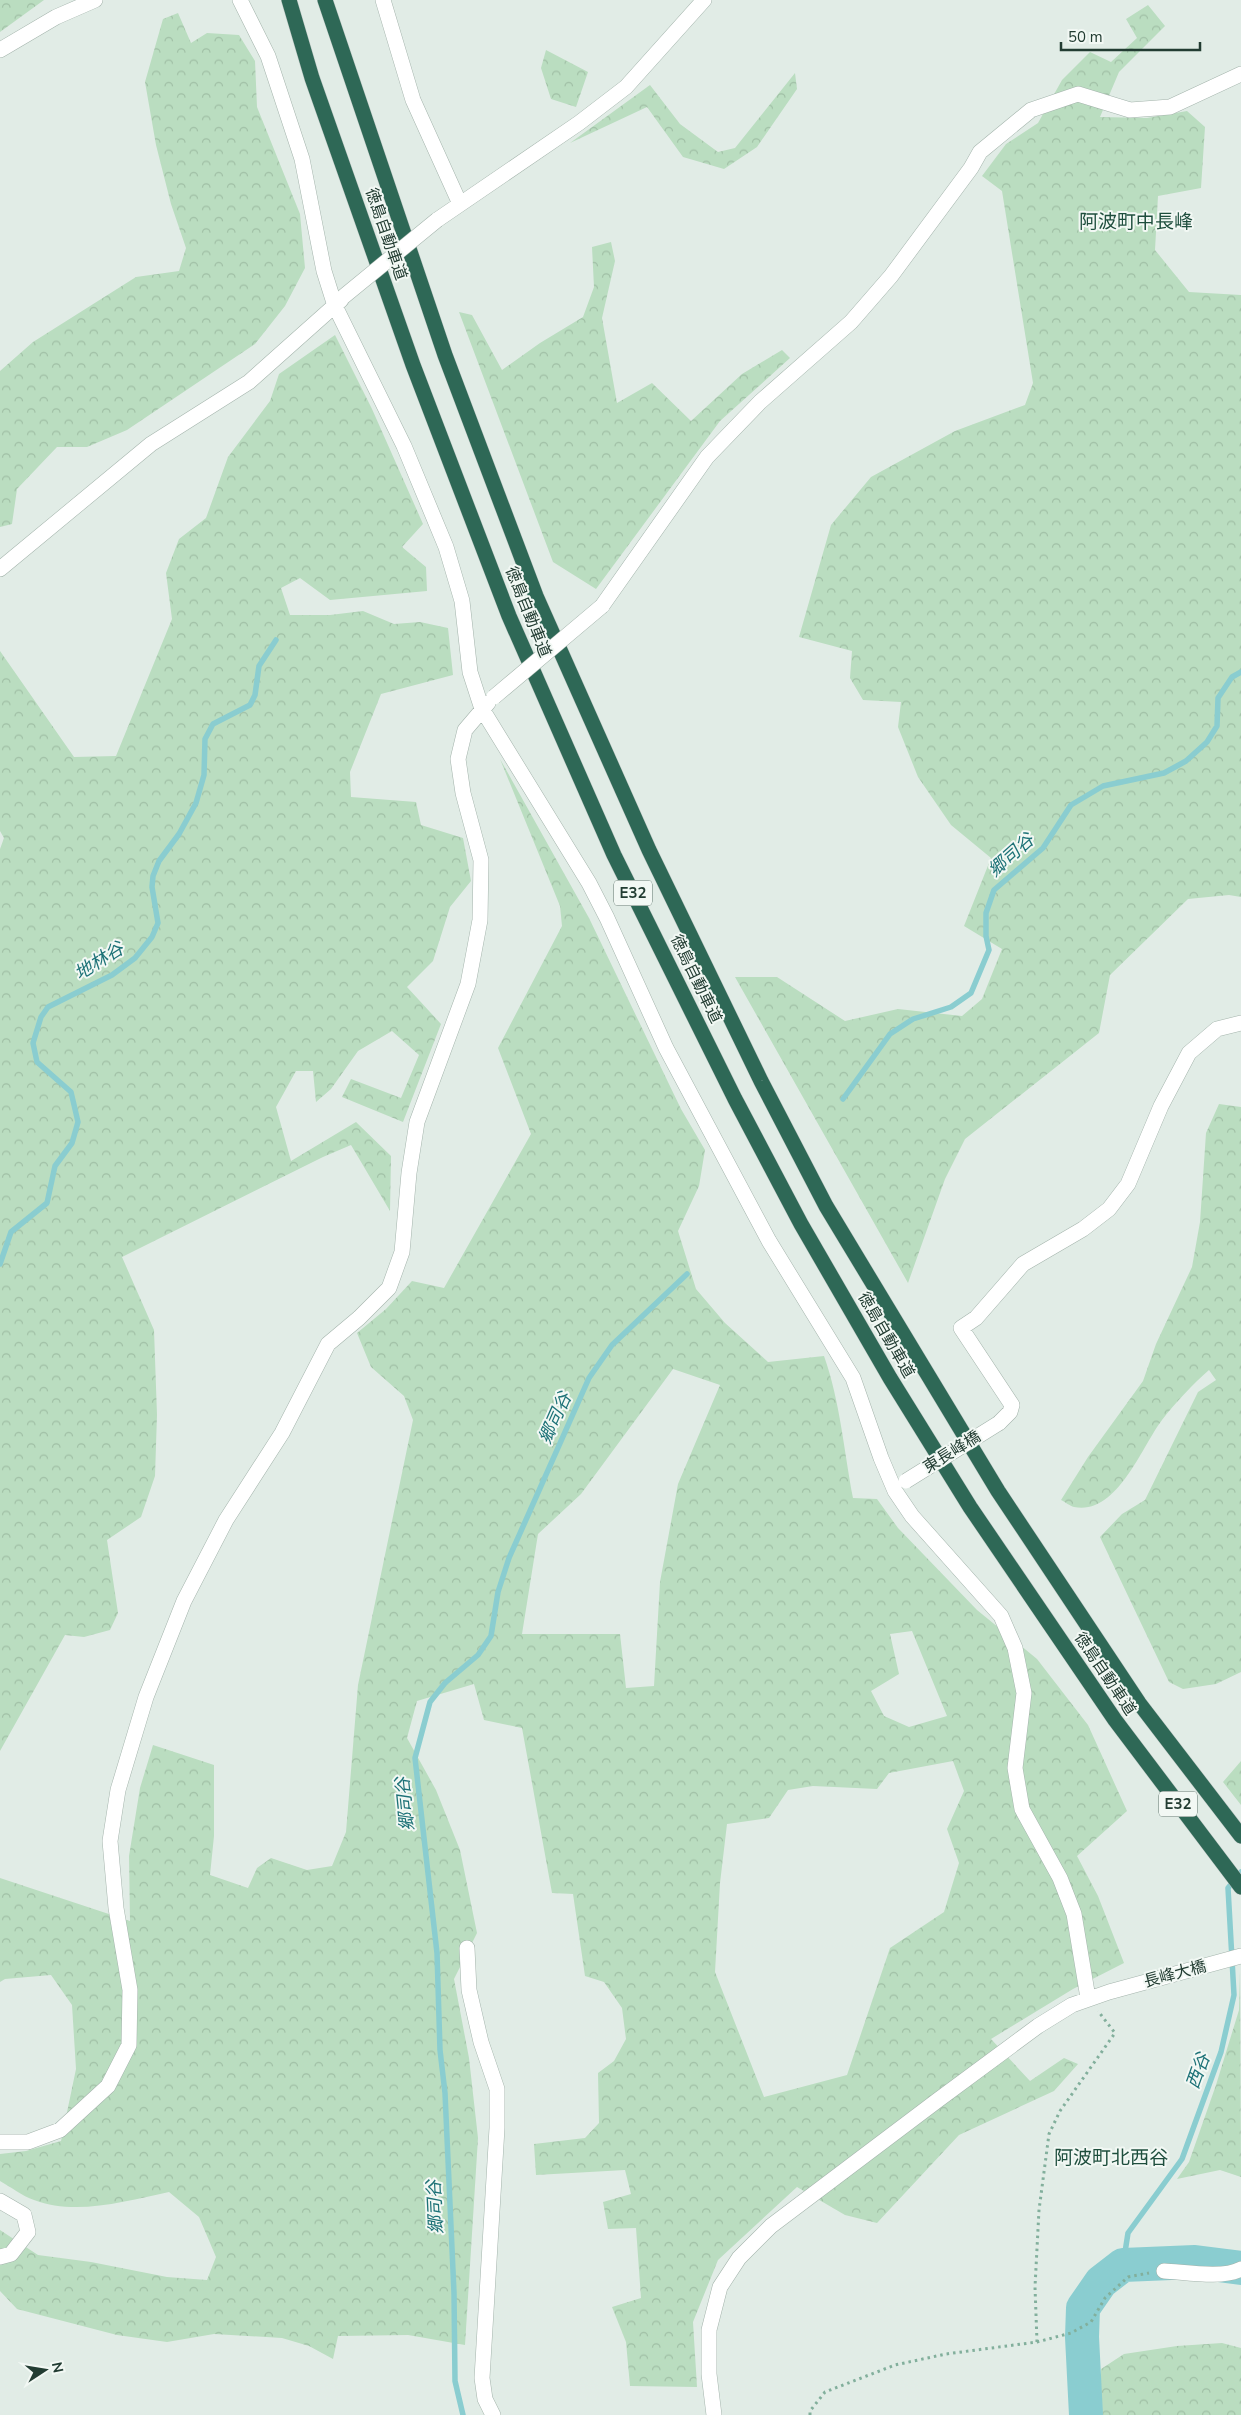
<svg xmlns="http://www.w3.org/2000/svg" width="1241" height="2415" viewBox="0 0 1241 2415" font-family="'Nunito Sans','Noto Sans JP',sans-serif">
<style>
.forest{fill:url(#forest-crowns);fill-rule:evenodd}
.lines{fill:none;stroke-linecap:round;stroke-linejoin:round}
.stream{stroke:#8acdd0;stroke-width:5.5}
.river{stroke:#8acdd0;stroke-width:34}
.minor-casing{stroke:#a4b4ac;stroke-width:16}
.highway-casing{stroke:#c1c8c6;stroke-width:16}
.path{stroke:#82af9c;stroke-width:3;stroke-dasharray:2.5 4;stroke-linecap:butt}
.minor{stroke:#fff;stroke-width:15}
.highway{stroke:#2e6856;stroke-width:15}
.minor-bridge-casing{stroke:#a4b4ac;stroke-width:16;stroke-linecap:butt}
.minor-bridge{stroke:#fff;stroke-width:15}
.labels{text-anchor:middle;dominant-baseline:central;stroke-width:4;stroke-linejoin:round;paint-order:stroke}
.shield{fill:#f2f8f4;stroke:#60746c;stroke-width:1}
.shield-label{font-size:15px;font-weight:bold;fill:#223c32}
.street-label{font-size:16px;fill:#223c32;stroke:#f2f8f4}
.water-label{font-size:18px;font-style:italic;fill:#1d7277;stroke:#f2f8f4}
.quarter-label{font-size:19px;fill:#1e4e3d;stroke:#f2f8f4}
</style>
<defs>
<pattern id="forest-crowns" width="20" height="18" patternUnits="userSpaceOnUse" patternTransform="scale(1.25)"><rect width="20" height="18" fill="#baddc0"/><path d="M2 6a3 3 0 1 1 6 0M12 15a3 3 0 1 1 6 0" fill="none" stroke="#a0bfa5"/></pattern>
</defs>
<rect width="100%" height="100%" fill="#e1ece6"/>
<path class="forest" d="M0,0H44L0,32Z
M1148,5L1165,26L1119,72L1100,117L1147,118L1187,111L1205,127L1201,188L1158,196L1155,250L1189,292L1241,295V897L1229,895L1188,899L1110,975L1099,1033L965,1139L945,1179L908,1283L735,977H777L845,1021L898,1009L962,1016L982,999L1002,949L964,926L991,858L951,825L918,777L898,727L901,702L863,700L850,678L852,651L799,637L831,525L871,477L955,431L1025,405L1033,383L1002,191L982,176L1006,144L1038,123L1062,80L1090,52L1111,62L1137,38L1126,19Z
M178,13L191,43L207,33L239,35L255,61L257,107L300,214L305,268L285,306L255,344L127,430L87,447H57L17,489L12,524L0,527V371L33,342L136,277L179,271L186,248L171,204L156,145L145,82L163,19Z
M546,50L588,72L576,107L551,99L541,68Z
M795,73L797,89L757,147L724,169L683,157L647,107L570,143L650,85L680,124L718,152L735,148Z
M611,242L615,261L602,318L617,403L652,383L691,421L742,374L782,350L790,358L720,421L596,589L553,562L459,312L472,315L502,370L540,343L583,317L594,287L592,247Z
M335,335L372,409L423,524L402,547L426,567L427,591L330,600L300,578L281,588L290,615H330L363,611L394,624L420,622L448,628L453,675L381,694L350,772L351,797L416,802L421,825L463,838L471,881L450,907L433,961L407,987L441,1024L403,1122L342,1097L351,1079L401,1098L419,1055L392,1031L358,1051L331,1089L316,1102L313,1071H296L276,1107L291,1161L356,1122L391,1156L390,1211L351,1145L323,1157L122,1257L154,1330L157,1415L155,1476L141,1517L107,1540L118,1613L110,1630L84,1637L65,1635L0,1751V849L4,838L0,831V651L74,757L116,756L172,619L166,573L179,539L206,518L228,457L270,401L279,374Z
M500,759L589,918L681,1109L705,1150L699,1186L678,1231L696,1289L725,1323L768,1362L824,1356C840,1401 844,1451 853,1498L877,1499L898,1528L977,1610L1037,1659L1088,1725L1127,1811L1077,1856L1098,1896L1124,1963L1073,1989L991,2039L1030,2081L1064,2058L1078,2064L1054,2091L959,2135L877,2223L845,2215L797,2187L718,2260L693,2322L697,2387L630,2386L626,2342L612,2307L641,2298L636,2228L608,2229L603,2202L631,2194L625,2170L536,2175L534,2144L585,2138L599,2123L598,2073L614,2061L626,2039L622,2008L604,1982L585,1976L573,1894L552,1893L522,1728L484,1720L474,1684L417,1701L407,1738L436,1790L460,1850L477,1933L454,1979L469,2058L478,2138L465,2345L408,2335L338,2336L333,2359L309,2346L282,2338L214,2334L167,2342L117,2335L17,2309L0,2291V2230L38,2255L91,2262L167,2277L207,2280L216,2257L199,2217L169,2192C126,2201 76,2216 34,2200C22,2196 11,2187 0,2181V2154L26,2151L61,2141L76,2069L72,2005L51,1975L5,1979L0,1982V1878L130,1921L129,1856L140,1788L153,1745L214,1765V1836L210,1875L248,1888L257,1868L271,1858L307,1870L332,1866L346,1832L358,1685L413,1420L404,1396L371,1367L357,1333L386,1309L412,1281L444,1288L531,1134L498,1048L562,926L560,906ZM673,1369L720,1385L678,1484L660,1582L654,1686L626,1688L620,1634H522L538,1534L581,1494ZM912,1631L947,1716L909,1727L884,1716L871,1691L899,1674L890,1634ZM953,1761L964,1791L947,1829L959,1863L944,1912L890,1948L847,2075L764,2097L715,1972L720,1883L727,1824L769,1818L788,1790L813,1786L877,1789L889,1773Z
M1219,1104L1241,1107V1672L1216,1684L1183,1689L1169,1682L1100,1537L1122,1514L1145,1500L1198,1392L1216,1380L1209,1370C1193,1384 1175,1403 1162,1420C1142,1446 1117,1516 1074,1507C1070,1506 1065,1502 1061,1500L1088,1457L1143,1381L1156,1344L1192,1267L1200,1222L1206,1133Z
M1241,1761V1805L1223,1782Z
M1240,1971L1241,2177L1220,2170L1177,2179L1189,2162L1216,2085L1239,2010Z
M1222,2343L1241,2348V2415H1098L1101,2369L1124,2354L1177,2346Z"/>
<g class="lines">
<path class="stream" d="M843,1099L890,1034L913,1019L951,1007L971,993L989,950L986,936V913L994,890L1043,848L1071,805L1103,786L1164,773L1186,761L1207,742L1217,726L1218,698L1232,677L1241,672
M0,1264L11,1232L47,1203L55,1166L72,1143L78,1122L71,1092L37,1062L33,1043L41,1017L48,1007L112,975L135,958L152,937L158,923L152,887L153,876L159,861L179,834L196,803L204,775L205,739L213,724L250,705L255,695L259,666L276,640
M1123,2265L1128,2233L1182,2159L1221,2052L1234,1995L1228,1888L1241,1872
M463,2415L455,2381L454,2293L445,2093L440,2050L437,1953L415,1758L430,1702L445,1683L478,1655L491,1636L498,1592L509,1558L589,1378L612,1345L687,1274"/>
<path class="river" d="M1086,2415L1082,2337L1083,2308L1101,2282L1123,2265L1195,2262L1241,2268"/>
<g class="minor-casing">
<path id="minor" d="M240,0L268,56L302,159L324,271L335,306L404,446L446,547L462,601L470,672L482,709L589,883L607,918L666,1048L769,1241L853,1378L881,1458L895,1491L912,1516L1001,1616L1015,1648L1024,1693L1015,1768L1022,1809L1060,1878L1074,1914L1088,1998
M383,0L413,100L460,204
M0,50L56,17L95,0
M437,220L579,123L626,87L704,0
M0,569L151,444L249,382L341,300
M602,606L707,457L760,402L851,322L891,276L971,168L980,152L1031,110L1078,94L1130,110L1170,107L1241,74
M999,1423L1010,1412L1012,1405L961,1328L976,1318L1023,1264L1083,1229L1109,1209L1128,1184L1161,1106L1189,1053L1217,1029L1241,1023
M467,1948L469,1990L481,2042L497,2089V2128L482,2378L485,2399L493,2415
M0,2142H28L60,2130L108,2086L129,2045L130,1990L116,1908L110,1841L118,1790L146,1697L184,1601L226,1520L282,1433L328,1344L359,1318L389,1288L402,1252L409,1173L417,1122L468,984L480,920L481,860L463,793L458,759L465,730L488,703
M0,2201L24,2215L28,2232L11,2254L0,2257
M1164,2271C1185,2272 1223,2279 1241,2269
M714,2415L709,2374V2330L720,2287L739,2258L771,2226L938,2100L1038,2026L1072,2005L1109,1992L1241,1956"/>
</g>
<g class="highway-casing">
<path id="highway" d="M289,0L312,78L413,365L509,616L614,855L735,1099L801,1224L890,1378L970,1507L1115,1720L1241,1887
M325,0L445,355L536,596L649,850L761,1081L826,1206L998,1491L1139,1703L1241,1836"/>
</g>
<path class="path" d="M1037,2342L1035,2287L1039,2210L1049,2134L1060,2111L1115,2033L1098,2011
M810,2415V2411L825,2392L895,2365L946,2354L1037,2342L1071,2333L1091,2322L1105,2298L1128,2277L1149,2273"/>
<use href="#minor" class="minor"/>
<use href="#highway" class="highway"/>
<g class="minor-bridge-casing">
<path id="minor-bridge" d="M343,297L437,220
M494,697L602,606
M906,1481L999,1423"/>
</g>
<use href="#minor-bridge" class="minor-bridge"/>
</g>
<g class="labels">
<g class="shield">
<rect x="614" y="880.5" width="38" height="25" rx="4"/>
<rect x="1159" y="1791.5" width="38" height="25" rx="4"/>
</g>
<g class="shield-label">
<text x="633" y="893">E32</text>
<text x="1178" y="1804">E32</text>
</g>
<g class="street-label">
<text transform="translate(386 234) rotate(71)">徳島自動車道</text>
<text transform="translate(528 612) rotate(68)">徳島自動車道</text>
<text transform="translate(696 979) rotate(64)">徳島自動車道</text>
<text transform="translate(886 1335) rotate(60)">徳島自動車道</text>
<text transform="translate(952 1452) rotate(-32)">東長峰橋</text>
<text transform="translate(1105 1674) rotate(56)">徳島自動車道</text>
<text transform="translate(1175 1974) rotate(-15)">長峰大橋</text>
</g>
<g class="water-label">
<text transform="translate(1011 855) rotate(-42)">郷司谷</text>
<text transform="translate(99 961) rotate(-32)">地林谷</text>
<text transform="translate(555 1418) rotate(-66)">郷司谷</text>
<text transform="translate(405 1804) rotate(-96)">郷司谷</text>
<text transform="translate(1198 2071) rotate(-70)">西谷</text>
<text transform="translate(435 2207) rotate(-93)">郷司谷</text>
</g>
<g class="quarter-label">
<text x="1136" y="222">阿波町中長峰</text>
<text x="1111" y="2158">阿波町北西谷</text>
</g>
</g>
<g transform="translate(45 2370) rotate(78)" stroke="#f2f8f4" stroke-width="4" paint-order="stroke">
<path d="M0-4L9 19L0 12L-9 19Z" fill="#223c32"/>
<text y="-8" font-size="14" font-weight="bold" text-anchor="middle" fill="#223c32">N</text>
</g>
<path d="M1061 42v8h139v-8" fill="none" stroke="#223c32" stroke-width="2.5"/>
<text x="1068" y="42" font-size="15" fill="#223c32" stroke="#f2f8f4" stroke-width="4" paint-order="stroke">50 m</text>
</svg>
